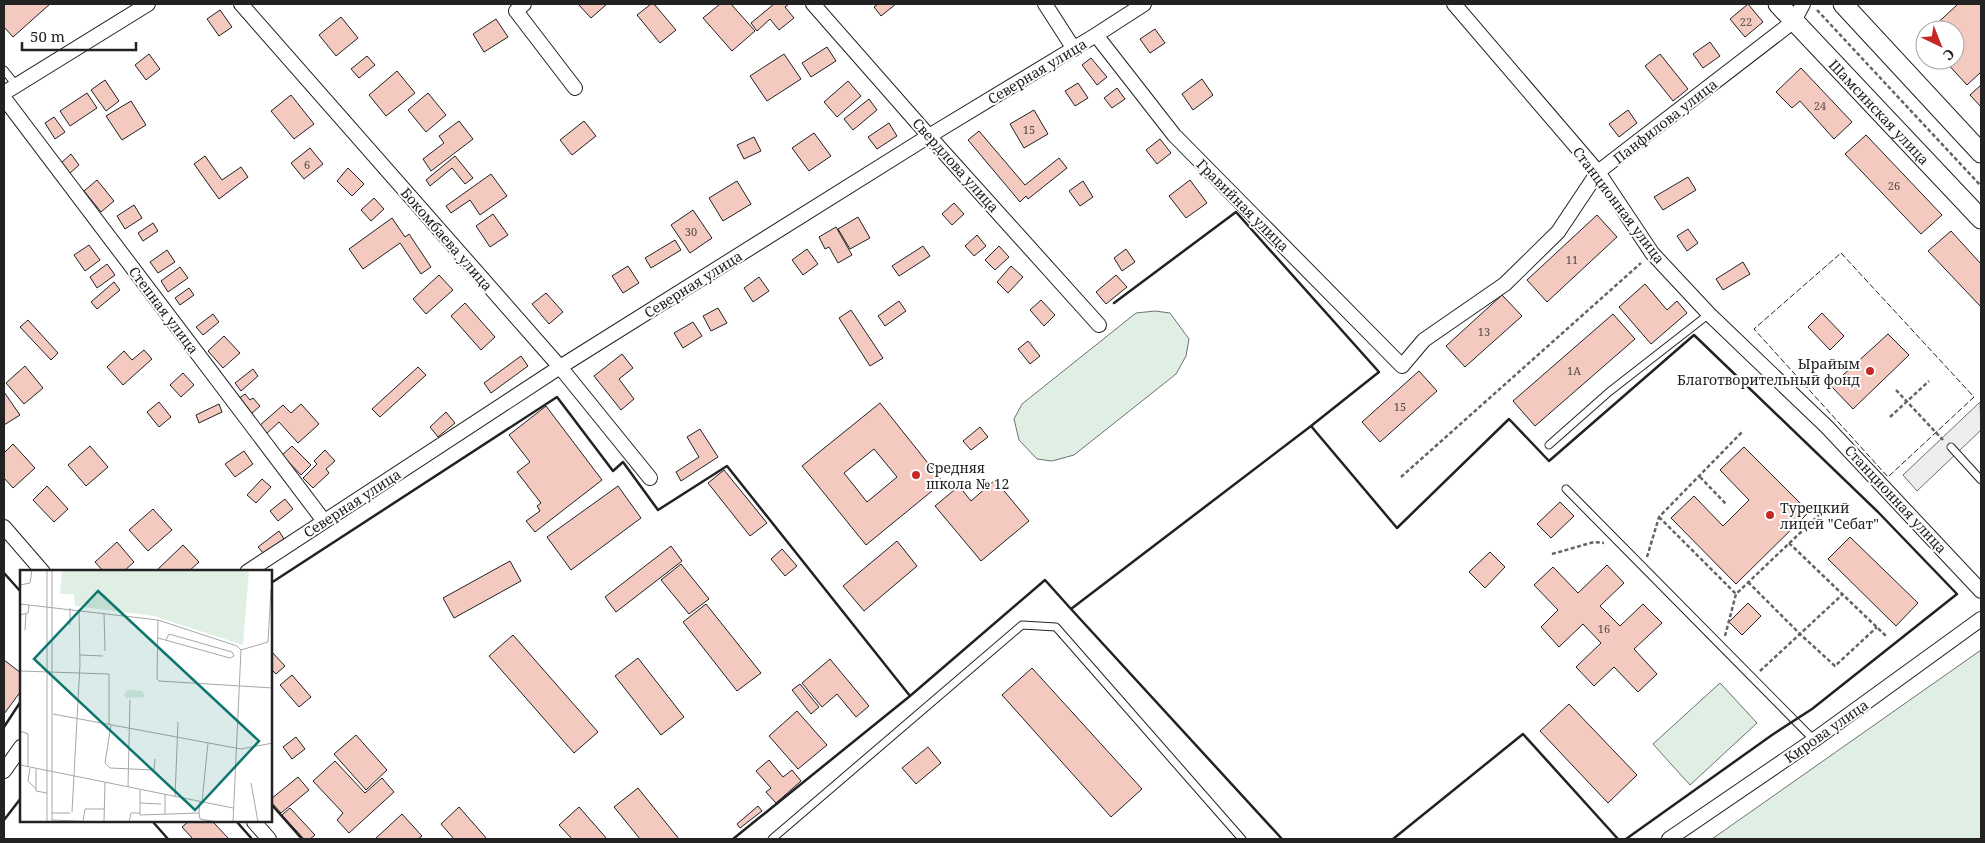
<svg xmlns="http://www.w3.org/2000/svg" width="1985" height="843" viewBox="0 0 1985 843" font-family="'Noto Serif',serif">
<style>
.green{fill:#e0efe3;stroke:#6f6f6f}
.parking{fill:#ededed;stroke:#6f6f6f}
.building{fill:#f3c9c0;stroke:#222;fill-rule:evenodd}
.lines{fill:none;stroke-linecap:round;stroke-linejoin:round}
.lane-casing{stroke:#222;stroke-width:9}
.street-casing{stroke:#222;stroke-width:16}
.secondary-casing{stroke:#222;stroke-width:21}
.path{stroke:#646464;stroke-width:2.5;stroke-dasharray:4 2.5;stroke-linecap:butt}
.lane{stroke:#fff;stroke-width:7}
.street{stroke:#fff;stroke-width:14}
.secondary{stroke:#fff;stroke-width:19}
.fence{stroke:#222;stroke-width:1;stroke-dasharray:6 2.5;stroke-linecap:butt}
.wall{stroke:#222;stroke-width:2.5}
.poi-dot{fill:#c62828;stroke:#fff;stroke-width:2}
.labels{text-anchor:middle;dominant-baseline:central;stroke-width:4;stroke-linejoin:round;paint-order:stroke}
.number-label{font-size:11px;fill:#564c4a}
.street-label{font-size:14px;fill:#222;stroke:#fff}
.poi-label{font-size:14px;fill:#222;stroke:#fff;text-anchor:start}
.inset-road{fill:none;stroke:#a7a7a7;stroke-width:1}
.view{fill:#0f766e;fill-opacity:0.15;stroke:#0f766e;stroke-width:2.5}
.inset-edge{fill:none;stroke:#222;stroke-width:2.5}
</style>
<rect width="100%" height="100%" fill="#fff"/>
<path class="green" d="M1155,311L1170,313L1189,339L1186,356L1176,374L1074,455L1052,461L1037,459L1019,440L1014,419L1022,404L1136,313Z
M1981,650V839H1712Z
M1720,683L1757,723L1690,785L1653,744Z"/>
<path class="parking" d="M1980,402L1981,430L1917,491L1903,475Z"/>
<path class="building" d="M6,4H50L13,37L4,27V6Z
M578,4H607L591,18Z
M651,4H654L676,30L660,43L637,15Z
M720,4H731L755,31L732,51L703,18Z
M774,4H789L785,7L794,18L779,30L770,19L757,31L751,23Z
M878,4H896L881,16L874,7Z
M1748,4L1763,22L1745,37L1730,19Z
M1958,4H1981V72L1967,85L1944,60H1955V30H1930Z
M220,10L232,27L219,36L207,19Z
M341,17L358,38L336,56L319,35Z
M496,19L508,37L484,52L473,34Z
M1155,29L1165,43L1150,53L1140,39Z
M1710,42L1720,56L1703,68L1693,54Z
M827,47L836,61L811,77L802,63Z
M149,54L160,69L146,80L135,65Z
M784,54L801,79L767,101L750,76Z
M1660,54L1688,89L1673,101L1645,66Z
M367,56L375,65L359,78L351,69Z
M1091,58L1107,77L1097,85L1082,65Z
M1801,68L1852,122L1834,139L1800,101L1792,108L1776,92Z
M397,71L415,93L386,116L369,95Z
M1202,79L1213,95L1193,110L1182,94Z
M105,80L119,101L106,111L91,90Z
M848,81L861,96L837,117L824,102Z
M1078,83L1088,98L1075,106L1065,91Z
M1981,85V107L1970,95Z
M1117,88L1125,99L1112,108L1104,98Z
M87,93L97,108L70,126L60,111Z
M428,93L446,115L426,132L408,110Z
M291,95L314,124L294,139L271,111Z
M869,99L877,110L853,130L844,119Z
M131,101L146,125L122,140L106,116Z
M1034,110L1048,134L1024,148L1010,124Z
M1628,110L1637,123L1619,137L1609,124Z
M54,117L65,132L55,139L45,123Z
M459,121L473,139L431,171L423,159L444,143L439,136Z
M584,121L596,136L572,155L560,140Z
M889,123L897,136L877,149L868,137Z
M979,131L1025,185L1059,158L1067,168L1028,199L1026,196L1020,202L968,140Z
M814,133L831,156L809,171L792,148Z
M1866,135L1942,215L1921,234L1845,154Z
M754,137L761,151L744,159L737,145Z
M1160,139L1171,153L1157,164L1146,150Z
M310,148L323,164L304,179L291,163Z
M71,154L79,165L69,174L61,163Z
M205,156L222,180L241,167L248,177L219,199L194,164Z
M455,156L473,178L465,184L452,168L430,186L426,180Z
M348,168L364,184L352,196L337,181Z
M491,174L507,196L480,215L470,200L451,213L446,206Z
M1688,177L1696,190L1663,210L1654,197Z
M97,180L114,201L101,212L84,191Z
M1190,180L1207,203L1186,218L1169,196Z
M737,181L751,204L723,221L709,198Z
M1083,181L1093,197L1080,206L1069,191Z
M374,198L384,209L371,221L361,210Z
M954,203L964,214L952,225L942,214Z
M134,205L142,218L125,229L117,216Z
M693,210L712,238L690,253L671,225Z
M493,214L508,235L490,247L476,226Z
M1597,215L1617,237L1547,302L1527,280Z
M858,217L870,238L850,249L838,229Z
M392,218L405,237L409,234L431,267L421,274L400,243L363,269L349,249Z
M153,223L158,231L143,241L138,233Z
M836,227L852,255L838,263L829,247L825,249L819,237Z
M1688,229L1698,243L1687,251L1677,236Z
M1951,231L1981,264V307L1928,251Z
M977,235L986,246L974,256L965,246Z
M675,240L681,250L651,268L645,258Z
M89,245L100,260L85,271L74,255Z
M923,246L930,256L899,276L892,266Z
M999,246L1009,257L995,270L985,260Z
M807,249L818,264L803,275L792,260Z
M1126,249L1135,262L1122,271L1114,258Z
M167,250L175,262L158,273L150,262Z
M1743,262L1750,274L1723,290L1716,279Z
M107,264L115,275L97,288L90,277Z
M628,266L639,283L623,293L612,276Z
M1011,266L1023,277L1008,293L997,282Z
M180,267L188,278L168,292L161,281Z
M439,275L453,290L426,314L413,299Z
M1116,275L1127,287L1106,304L1096,292Z
M759,277L769,291L753,302L744,288Z
M114,282L120,290L97,309L91,302Z
M1645,284L1667,310L1677,301L1687,313L1651,344L1619,307Z
M189,288L194,295L180,305L175,298Z
M546,293L563,312L549,324L532,304Z
M1502,295L1522,316L1465,367L1446,346Z
M1041,300L1055,315L1044,326L1030,310Z
M899,301L906,311L885,326L878,316Z
M465,303L495,337L481,350L451,316Z
M718,308L727,323L711,331L703,316Z
M851,310L883,358L870,366L839,318Z
M1822,313L1844,336L1830,350L1808,327Z
M213,314L219,322L203,335L196,327Z
M1613,314L1635,339L1535,426L1513,401Z
M28,320L58,353L51,360L20,327Z
M693,322L702,336L683,348L674,333Z
M1888,334L1909,355L1853,409L1831,386Z
M224,336L240,353L223,368L208,351Z
M1028,341L1040,356L1030,364L1018,349Z
M144,350L152,359L123,385L107,367L124,351L132,360Z
M622,354L633,368L619,379L634,399L621,410L594,376Z
M521,356L528,366L491,393L484,383Z
M25,366L43,388L24,404L6,383Z
M418,367L426,375L380,417L372,409Z
M253,369L258,376L241,391L235,383Z
M1419,371L1437,391L1380,442L1362,422Z
M183,373L194,385L181,397L170,385Z
M4,392L20,415L4,425Z
M245,394L250,400L253,398L260,406L251,414L238,399Z
M159,402L171,417L159,427L147,412Z
M880,403L943,482L866,545L802,466ZM874,449L897,477L867,502L844,473Z
M219,404L222,412L199,423L196,415Z
M301,404L319,424L298,443L279,422L266,434L259,426L283,405L291,413Z
M546,406L602,480L535,532L526,521L540,511L537,506L541,503L517,472L530,462L509,435Z
M446,412L455,423L438,437L430,427Z
M980,427L988,437L971,450L963,441Z
M700,429L718,457L681,481L676,472L699,457L687,437Z
M13,444L35,468L13,488L4,478V453Z
M90,446L108,467L86,486L68,465Z
M292,446L311,465L301,475L282,455Z
M1744,447L1809,512L1736,584L1671,518L1694,496L1723,526L1749,500L1720,470Z
M325,450L335,461L326,469L329,473L313,488L303,478L317,464L314,461Z
M244,451L253,464L235,477L225,464Z
M724,470L767,523L750,536L708,483Z
M262,479L271,487L256,503L247,495Z
M995,480L1029,521L981,561L935,506L959,486L971,501Z
M47,486L68,509L54,522L33,500Z
M618,486L641,518L571,570L547,537Z
M285,499L293,509L278,521L270,511Z
M1560,502L1574,516L1551,538L1537,524Z
M153,509L172,530L148,551L129,530Z
M279,531L284,539L264,554L258,547Z
M1850,537L1918,603L1896,626L1828,559Z
M897,541L917,566L864,611L843,586Z
M117,542L134,562L123,572H104L95,562Z
M183,545L199,562L188,572H155Z
M671,546L682,561L616,612L605,597Z
M782,549L797,566L785,576L771,559Z
M1490,552L1505,567L1485,588L1469,572Z
M510,561L521,581L454,618L443,598Z
M681,564L709,599L689,614L661,580Z
M1607,565L1624,583L1600,606L1620,626L1643,604L1662,623L1634,649L1657,674L1638,692L1614,667L1594,686L1576,667L1601,643L1583,624L1559,647L1541,627L1558,610L1534,585L1553,567L1578,593Z
M1748,603L1761,616L1742,635L1729,622Z
M706,604L761,673L737,691L683,622Z
M513,635L598,732L574,753L489,656Z
M271,651L285,666L276,674L271,669Z
M638,658L684,717L661,735L615,676Z
M830,659L869,706L856,717L837,694L822,707L802,683Z
M4,660L21,673V691L4,714Z
M1032,668L1142,789L1111,817L1002,695Z
M292,675L311,697L299,707L280,685Z
M800,684L819,707L811,714L792,690Z
M1569,704L1637,775L1608,803L1540,731Z
M797,711L827,745L798,769L769,736Z
M356,735L387,770L366,790L334,754Z
M296,737L305,749L292,759L283,747Z
M928,747L941,763L916,784L902,768Z
M769,760L783,777L792,770L801,781L776,803L766,792L771,788L756,771Z
M335,761L365,793L382,778L394,792L349,833L337,820L343,813L313,781Z
M298,777L309,790L281,813L271,802V799Z
M638,788L679,839H640L614,807Z
M758,806L762,811L740,828L737,824Z
M459,807L487,839H454L441,824Z
M579,807L607,839H572L559,825Z
M290,808L315,835L310,839H304L282,815Z
M402,814L422,836L418,839H375Z
M188,822H213L229,839H193L182,827Z"/>
<g class="lines">
<g class="lane-casing">
<path id="lane" d="M4,70L16,85
M1549,445L1609,392L1709,314
M1951,447L1981,480
M1566,489L1814,740
M772,839L1022,625L1056,627L1242,839"/>
</g>
<g class="street-casing">
<path id="street" d="M241,4L560,367L650,478
M524,4L516,11L575,88
M813,4L929,136L1099,325
M1045,4L1074,49
M1454,4L1598,172L1652,253L1709,314L1827,427L1981,591
M1096,35L1174,135L1402,366L1424,340L1505,284L1558,232L1598,172L1794,21L1803,4
M4,93L148,4
M4,98L324,521
M4,527L43,572
M247,572L560,367L929,136L1096,35L1144,4
M4,771L21,747
M254,822L269,839
M1669,839L1814,740L1981,619"/>
</g>
<g class="secondary-casing">
<g id="secondary">
<path id="s1" d="M1778,4L1981,219"/>
<path d="M1843,4L1981,153"/>
</g>
</g>
<path class="path" d="M1817,10L1981,186
M1896,390L1943,440
M1890,417L1929,381
M1401,477L1641,263
M1700,477L1727,505
M1659,517L1736,594
M1789,543L1886,636
M1552,554L1594,542L1604,543
M1647,557L1659,517L1742,432
M1748,582L1800,634L1835,666L1877,627
M1725,636L1736,594L1821,513
M1760,671L1843,594"/>
<use href="#lane" class="lane"/>
<use href="#street" class="street"/>
<use href="#secondary" class="secondary"/>
<path class="fence" d="M1841,253L1974,397L1888,477L1754,329Z"/>
<path class="wall" d="M1114,303L1236,212L1379,372L1311,426
M4,573L21,592
M271,583L557,397L613,471L623,462L658,510L727,466L910,696L733,839
M910,696L1045,580L1071,609
M4,727L21,701
M272,805L302,839
M4,820L21,798
M153,822L168,839
M237,822L252,839
M1282,839L1071,609L1311,426L1397,528L1509,419L1549,461L1694,335L1878,512L1957,594L1812,709L1772,735L1626,839
M1393,839L1523,734L1618,839"/>
</g>
<g class="poi-dot">
<circle cx="1870" cy="371" r="5"/>
<circle cx="916" cy="475" r="5"/>
<circle cx="1770" cy="515" r="5"/>
</g>
<g class="labels">
<g class="number-label">
<text x="1746" y="21">22</text>
<text x="1820" y="105">24</text>
<text x="1029" y="129">15</text>
<text x="307" y="164">6</text>
<text x="1894" y="185">26</text>
<text x="691" y="231">30</text>
<text x="1572" y="259">11</text>
<text x="1484" y="331">13</text>
<text x="1574" y="370">1А</text>
<text x="1400" y="406">15</text>
<text x="1604" y="628">16</text>
</g>
<g class="street-label">
<text transform="translate(1037 71) rotate(-31)">Северная улица</text>
<text stroke="none"><textPath href="#s1" startOffset="148">Шамсинская улица</textPath></text>
<text transform="translate(1665 121) rotate(-38)">Панфилова улица</text>
<text transform="translate(956 165) rotate(48)">Свердлова улица</text>
<text transform="translate(1243 205) rotate(45)">Гравийная улица</text>
<text transform="translate(1619 205) rotate(53)">Станционная улица</text>
<text transform="translate(447 239) rotate(49)">Бокомбаева улица</text>
<text transform="translate(693 284) rotate(-32)">Северная улица</text>
<text transform="translate(164 310) rotate(53)">Степная улица</text>
<text transform="translate(1896 499) rotate(47)">Станционная улица</text>
<text transform="translate(352 503) rotate(-33)">Северная улица</text>
<text transform="translate(1826 731) rotate(-35)">Кирова улица</text>
</g>
<g class="poi-label">
<text x="1860" y="363" text-anchor="end">Ырайым<tspan x="1860" dy="16">Благотворительный фонд</tspan></text>
<text x="926" y="467">Средняя<tspan x="926" dy="16">школа № 12</tspan></text>
<text x="1780" y="507">Турецкий<tspan x="1780" dy="16">лицей "Себат"</tspan></text>
</g>
</g>
<g transform="translate(20 570)">
<rect width="252" height="252" fill="#fff"/>
<path d="M42,0H229L223,75L134,46L55,36L54,24H40ZM108,120L122,121L125,127L106,128L104,124Z" fill="#e0efe3"/>
<path class="inset-road" d="M32,0V252M0,15L10,13L12,0M0,34L138,50L217,76L221,80L213,252M84,43L85,81M0,45L8,43L9,35M138,50L137,109L139,111L253,118M50,55V38M5,60L6,44M138,68L210,88L214,86L212,82L149,64L146,70M221,80L248,72L251,19M60,85L83,86M0,101L89,104V154M33,144L221,179L253,173M91,155L85,193L90,198L134,200L135,189M0,161L8,164V197M0,195L213,238M10,198L8,211L16,219M16,199V221L27,223M231,213L238,252M108,217L110,130M120,220V245L179,243L180,231M145,224V244M155,227L158,152M182,232L188,173M120,233L141,234M52,242L60,94L59,39M32,243H50M179,243L180,249L197,252M32,250L77,252M63,251L65,239H84M27,252V0M84,252L85,212M109,252L111,243H120"/>
<path class="view" d="M78,21L239,171L175,240L14,89Z"/>
<rect width="252" height="252" class="inset-edge"/>
</g>
<rect width="1985" height="843" fill="none" stroke="#222222" stroke-width="10"/>
<g transform="translate(1940 45) rotate(137)"><circle r="24" fill="#ffffff" stroke="#a7a7a7"/>
<path d="M0-4L9 19L0 12L-9 19Z" fill="#c62828"/>
<text y="-8" font-size="14" font-weight="bold" text-anchor="middle" fill="#222222">С</text>
</g>
<path d="M22 42v8h114v-8" fill="none" stroke="#222222" stroke-width="2.5"/>
<text x="30" y="42" font-size="15" fill="#222222" stroke="#ffffff" stroke-width="4" paint-order="stroke">50 m</text>
</svg>
